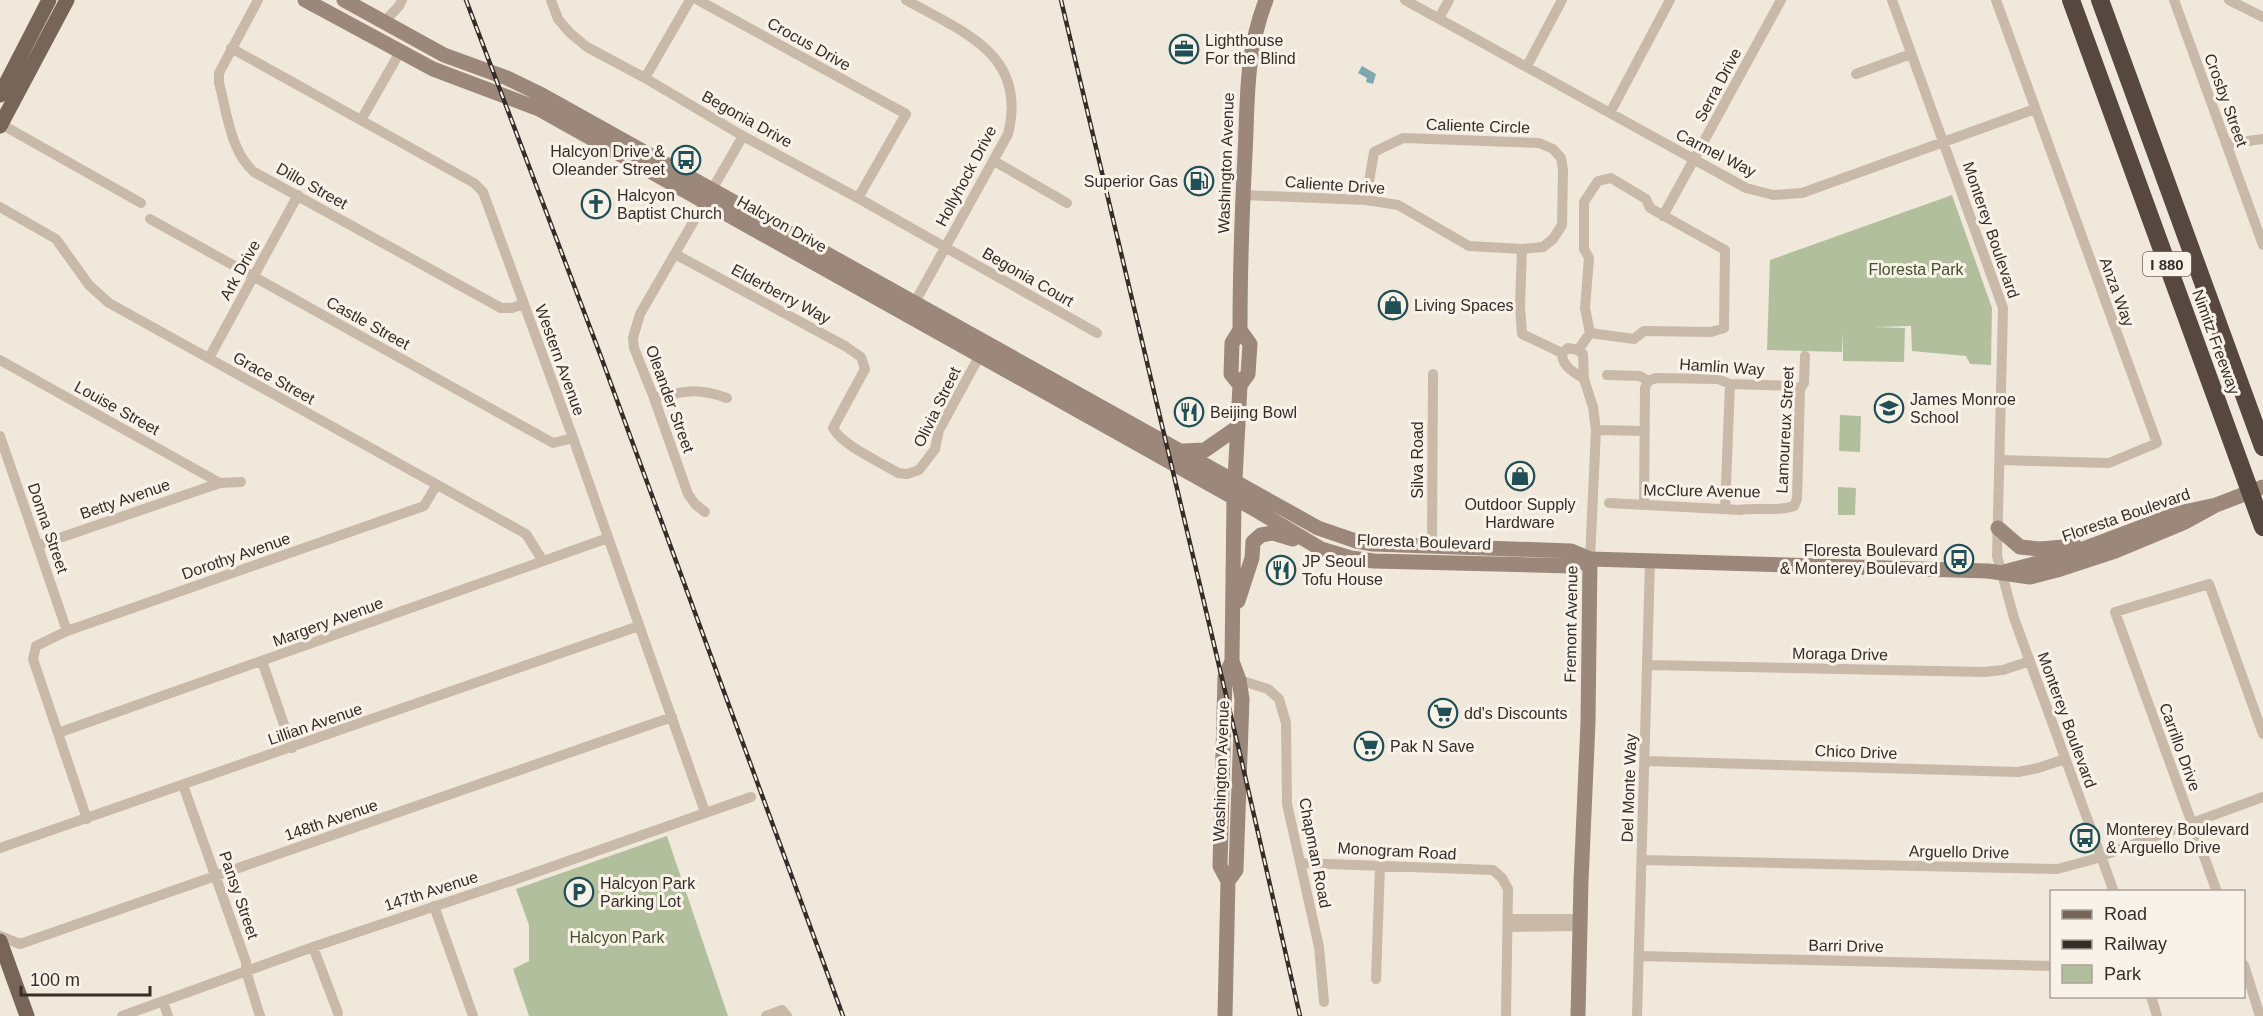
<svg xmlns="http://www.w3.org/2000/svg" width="2263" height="1016" viewBox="0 0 2263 1016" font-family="Helvetica,sans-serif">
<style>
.green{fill:#b2bf9d}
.water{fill:#7da8ad}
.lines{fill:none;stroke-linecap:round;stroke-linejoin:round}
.street{stroke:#c8b9a9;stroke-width:10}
.secondary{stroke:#9c887a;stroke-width:15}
.primary{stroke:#77655a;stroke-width:15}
.highway{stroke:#564840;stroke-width:18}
.rail-casing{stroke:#362d28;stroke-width:4.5}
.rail{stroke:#f9f2e9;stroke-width:2;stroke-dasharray:7;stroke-linecap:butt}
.labels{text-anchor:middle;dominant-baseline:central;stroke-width:6;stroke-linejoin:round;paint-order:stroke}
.shield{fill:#f9f2e9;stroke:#706862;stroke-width:1.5}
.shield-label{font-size:15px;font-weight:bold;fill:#362d28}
.poi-label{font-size:16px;fill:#362d28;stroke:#f9f2e9;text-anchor:start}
.street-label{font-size:16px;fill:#362d28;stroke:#f9f2e9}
.park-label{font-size:16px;fill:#43532d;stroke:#f9f2e9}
</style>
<rect width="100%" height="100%" fill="#f1e8dc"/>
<path class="green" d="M1952,195L1992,308L1991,365L1970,364L1966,356L1912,351L1911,326L1873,327L1905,328L1904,362L1843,361V332L1842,352L1767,350L1770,260Z
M1840,415L1861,416L1860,452L1839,451Z
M1838,487L1856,488L1855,515H1838Z
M667,836L728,1016H529L513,969L529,961V925L516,889Z"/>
<path class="water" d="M1362,66L1376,74L1373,84L1366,82L1367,78L1358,73Z"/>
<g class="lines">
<path class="street" d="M258,0L219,73V83C227,112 230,151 254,172L501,308H512L523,304
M551,0L558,19L570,33L587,47L645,78L743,136L858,198L1097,333
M698,0L906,114L858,198
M906,0C963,32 1028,54 1008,134L915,302
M1405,0L1746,188L1773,195L1802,193L2035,109
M1892,0L2003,308L1997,556L2014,618L2114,892
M1996,0L2157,443L2109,463L2000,460
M2174,0L2263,245
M2229,0L2263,17
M1439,18L1449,0
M384,22L399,6L402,0
M231,48L474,183L483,192L573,438L705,812
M1527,66L1562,0
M1856,74L1911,54
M645,78L690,0
M1610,113L1670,0
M361,120L400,52
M1,124L141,203
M2226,144L2263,139
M994,161L1067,203
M1243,195L1366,200L1398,205L1469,246L1522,249L1543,247L1553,239L1562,225L1563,170L1561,158L1553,149L1539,143L1403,138L1374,152L1366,200
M0,207L56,239L89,285L109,303L526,534L543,561
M1663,216L1781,0
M150,219L553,443L573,438
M1522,249L1520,306L1522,334L1562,353
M675,254L845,346L861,357L865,369L833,428C844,447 879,461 898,473L907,474L919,470L935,449L939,430L980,355
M1568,348L1578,350L1583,354L1584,379C1574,372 1562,367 1562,353Z
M1578,350L1590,333L1585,308L1589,258L1584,249V202L1598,181L1611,178L1646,199L1650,208L1725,250L1724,328L1711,332L1644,331L1634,339L1590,333
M209,358L298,195
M0,360L220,483
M1607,375L1640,376L1648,381L1656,378L1718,379L1730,384L1792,386L1800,389
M1584,379L1593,407L1596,430L1590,559
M654,398C685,391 697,387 727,398
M1596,430L1645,431
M0,436L67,631
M1609,503L1740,510C1758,507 1778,512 1794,506L1797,499L1800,389L1804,383L1805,356
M1644,505L1645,388L1648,381
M1725,509L1730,384
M705,512L695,504L688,494L654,398L634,348L633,338L640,314L743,136
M39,545L220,483L241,482
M1432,547L1433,374
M262,661L292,748
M1648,665L1984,672L2003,670L2030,661
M1236,682L1239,680L1268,689L1279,699L1286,723L1287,804L1319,947L1324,1002
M58,733L608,538
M1645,761L2018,772L2038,768L2065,759
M183,785L246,962V971L260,1016
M87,819L33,659L36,646L67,631L424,506L436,486
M0,848L639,626
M1642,860L2057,869L2091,860L2263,797
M1301,863L1493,870L1502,878L1508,889L1506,1016
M2217,892L2115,612L2209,584L2263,734
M434,906L473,1016
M1509,919H1580
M1509,927L1580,926
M0,936L20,944L672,717
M313,947L338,1013
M1639,956L2052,966
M2244,965L2260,1016
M1376,979L1380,866
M2151,996L2157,1016
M163,1001L168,1016
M122,1016L313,947L511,881L751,797
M766,1016L782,1010L787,1016
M1637,1016L1650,561"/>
<path class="secondary" d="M305,0L433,69L539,109L1256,510L1321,549L1351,558L1374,561L1571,566L1590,559
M344,0L444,55L507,78L542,95L1318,528L1356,541L1373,544L1571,551L1590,559L1988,571L2030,577L2057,570L2115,551L2185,522L2216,505
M1240,385L1231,374L1232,343L1240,330C1240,271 1242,213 1245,154C1248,97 1245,55 1266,0
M1183,451L1205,450L1238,427
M1998,528L2020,547L2040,549L2075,546
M2004,572L2067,555L2179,513L2216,505L2263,487
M1238,601L1252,558L1253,542L1261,535L1273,533L1293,539
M1228,881L1236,870L1242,699L1239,680L1232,661L1234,498L1240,385L1248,374L1250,344L1240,330
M1225,1016L1228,881L1220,866L1225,677L1232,661
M1578,1016L1581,881L1588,723L1590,559"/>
<path class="primary" d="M0,95L49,0
M0,126L67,0
M0,941L27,1016"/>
<path class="highway" d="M2071,0L2263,527
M2100,0L2263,447"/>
<g class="rail-casing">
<path id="rail" d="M466,0L600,354L843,1016
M1061,0L1240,754L1300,1016"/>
</g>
<use href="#rail" class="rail"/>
</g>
<defs>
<g id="office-ring" transform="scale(1.5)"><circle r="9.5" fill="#f9f2e9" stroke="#204f55" stroke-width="1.5"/><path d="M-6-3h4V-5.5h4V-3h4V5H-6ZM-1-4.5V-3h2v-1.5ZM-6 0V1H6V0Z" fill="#204f55"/></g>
<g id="bus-ring" transform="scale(1.5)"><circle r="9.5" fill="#f9f2e9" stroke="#204f55" stroke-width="1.5"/><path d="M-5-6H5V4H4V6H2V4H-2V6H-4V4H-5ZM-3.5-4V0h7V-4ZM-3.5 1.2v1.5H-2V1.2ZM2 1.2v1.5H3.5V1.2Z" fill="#204f55"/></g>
<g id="fuel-ring" transform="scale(1.5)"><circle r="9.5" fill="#f9f2e9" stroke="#204f55" stroke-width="1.5"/><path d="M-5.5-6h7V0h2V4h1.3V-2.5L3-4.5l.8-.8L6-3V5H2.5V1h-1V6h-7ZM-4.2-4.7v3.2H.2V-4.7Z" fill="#204f55"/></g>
<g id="church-ring" transform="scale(1.5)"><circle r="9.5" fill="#f9f2e9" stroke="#204f55" stroke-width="1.5"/><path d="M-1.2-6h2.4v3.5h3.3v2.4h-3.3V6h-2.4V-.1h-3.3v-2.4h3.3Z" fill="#204f55"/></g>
<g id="shop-ring" transform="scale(1.5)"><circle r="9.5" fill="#f9f2e9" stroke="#204f55" stroke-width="1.5"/><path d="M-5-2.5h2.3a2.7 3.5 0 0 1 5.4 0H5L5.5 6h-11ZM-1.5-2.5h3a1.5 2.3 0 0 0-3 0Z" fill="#204f55"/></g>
<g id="school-ring" transform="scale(1.5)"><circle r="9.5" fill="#f9f2e9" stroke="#204f55" stroke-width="1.5"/><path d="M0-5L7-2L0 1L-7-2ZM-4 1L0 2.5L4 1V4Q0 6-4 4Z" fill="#204f55"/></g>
<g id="restaurant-ring" transform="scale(1.5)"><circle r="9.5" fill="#f9f2e9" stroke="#204f55" stroke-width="1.5"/><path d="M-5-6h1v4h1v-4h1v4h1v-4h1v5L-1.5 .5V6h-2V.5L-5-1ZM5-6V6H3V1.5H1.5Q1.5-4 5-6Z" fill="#204f55"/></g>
<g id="supermarket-ring" transform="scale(1.5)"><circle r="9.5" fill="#f9f2e9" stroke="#204f55" stroke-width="1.5"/><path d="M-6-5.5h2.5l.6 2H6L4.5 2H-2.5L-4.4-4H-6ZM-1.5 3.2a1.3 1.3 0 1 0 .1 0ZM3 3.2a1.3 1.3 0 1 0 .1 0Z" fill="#204f55"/></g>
<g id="parking-ring" transform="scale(1.5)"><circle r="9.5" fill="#f9f2e9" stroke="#204f55" stroke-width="1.5"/><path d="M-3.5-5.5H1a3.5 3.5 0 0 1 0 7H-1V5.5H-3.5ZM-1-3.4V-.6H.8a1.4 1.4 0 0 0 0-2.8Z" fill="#204f55"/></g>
</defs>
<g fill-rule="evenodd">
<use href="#office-ring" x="1184" y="49"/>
<use href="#bus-ring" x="686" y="160"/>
<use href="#fuel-ring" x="1199" y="181"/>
<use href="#church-ring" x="596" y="204"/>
<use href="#shop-ring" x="1393" y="305"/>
<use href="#school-ring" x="1889" y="408"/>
<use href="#restaurant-ring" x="1189" y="412"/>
<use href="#shop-ring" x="1520" y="476"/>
<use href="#bus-ring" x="1959" y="559"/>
<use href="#restaurant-ring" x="1281" y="570"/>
<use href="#supermarket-ring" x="1443" y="713"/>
<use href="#supermarket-ring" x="1369" y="746"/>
<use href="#bus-ring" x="2085" y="838"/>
<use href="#parking-ring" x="579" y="892"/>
</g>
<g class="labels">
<rect class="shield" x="2143" y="252" width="48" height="24" rx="4.5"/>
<g class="shield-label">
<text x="2167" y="264">I 880</text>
</g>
<g class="poi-label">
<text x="1205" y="40">Lighthouse<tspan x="1205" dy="18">For the Blind</tspan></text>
<text x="665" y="151" text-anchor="end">Halcyon Drive &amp;<tspan x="665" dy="18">Oleander Street</tspan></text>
<text x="1178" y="181" text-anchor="end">Superior Gas</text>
<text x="617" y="195">Halcyon<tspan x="617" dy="18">Baptist Church</tspan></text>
<text x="1414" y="305">Living Spaces</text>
<text x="1910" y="399">James Monroe<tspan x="1910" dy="18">School</tspan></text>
<text x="1210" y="412">Beijing Bowl</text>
<text x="1520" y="504" text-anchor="middle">Outdoor Supply<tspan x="1520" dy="18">Hardware</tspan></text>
<text x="1938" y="550" text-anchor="end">Floresta Boulevard<tspan x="1938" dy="18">&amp; Monterey Boulevard</tspan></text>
<text x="1302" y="561">JP Seoul<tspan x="1302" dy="18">Tofu House</tspan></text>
<text x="1464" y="713">dd's Discounts</text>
<text x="1390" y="746">Pak N Save</text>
<text x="2106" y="829">Monterey Boulevard<tspan x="2106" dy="18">&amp; Arguello Drive</tspan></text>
<text x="600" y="883">Halcyon Park<tspan x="600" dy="18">Parking Lot</tspan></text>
</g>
<g class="street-label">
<text transform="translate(809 44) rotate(29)">Crocus Drive</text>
<text transform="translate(1718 85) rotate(-62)">Serra Drive</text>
<text transform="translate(2226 100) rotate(70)">Crosby Street</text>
<text transform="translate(747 119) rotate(29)">Begonia Drive</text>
<text transform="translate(1478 126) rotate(2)">Caliente Circle</text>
<text transform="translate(1716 153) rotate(27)">Carmel Way</text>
<text transform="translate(1226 163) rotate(-88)">Washington Avenue</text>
<text transform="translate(966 176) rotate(-62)">Hollyhock Drive</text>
<text transform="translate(1335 185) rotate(4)">Caliente Drive</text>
<text transform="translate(312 186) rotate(29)">Dillo Street</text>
<text transform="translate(782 224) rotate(29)">Halcyon Drive</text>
<text transform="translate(1991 230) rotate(71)">Monterey Boulevard</text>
<text transform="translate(240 270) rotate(-61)">Ark Drive</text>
<text transform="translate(1028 277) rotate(30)">Begonia Court</text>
<text transform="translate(2117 292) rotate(70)">Anza Way</text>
<text transform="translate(781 294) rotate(28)">Elderberry Way</text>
<text transform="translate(368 323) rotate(29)">Castle Street</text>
<text transform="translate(2216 342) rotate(70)">Nimitz Freeway</text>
<text transform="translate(560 360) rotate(70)">Western Avenue</text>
<text transform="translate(1722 367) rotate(4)">Hamlin Way</text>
<text transform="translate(274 378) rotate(29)">Grace Street</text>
<text transform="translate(670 399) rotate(70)">Oleander Street</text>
<text transform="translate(937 407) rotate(-64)">Olivia Street</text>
<text transform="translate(117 408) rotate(29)">Louise Street</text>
<text transform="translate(1785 430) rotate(-87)">Lamoureux Street</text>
<text transform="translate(1417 460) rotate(-90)">Silva Road</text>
<text transform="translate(1702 491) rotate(1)">McClure Avenue</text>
<text transform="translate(125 499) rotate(-19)">Betty Avenue</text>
<text transform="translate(2126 515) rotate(-19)">Floresta Boulevard</text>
<text transform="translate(48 528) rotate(71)">Donna Street</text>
<text transform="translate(1424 542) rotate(2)">Floresta Boulevard</text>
<text transform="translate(236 556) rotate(-19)">Dorothy Avenue</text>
<text transform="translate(328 622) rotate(-20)">Margery Avenue</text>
<text transform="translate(1571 624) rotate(-89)">Fremont Avenue</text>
<text transform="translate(1840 654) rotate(1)">Moraga Drive</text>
<text transform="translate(2067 720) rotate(70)">Monterey Boulevard</text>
<text transform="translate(315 724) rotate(-19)">Lillian Avenue</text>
<text transform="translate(2180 747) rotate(70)">Carrillo Drive</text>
<text transform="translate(1856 752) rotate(2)">Chico Drive</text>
<text transform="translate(1221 771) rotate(-88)">Washington Avenue</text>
<text transform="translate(1629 788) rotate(-88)">Del Monte Way</text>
<text transform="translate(331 820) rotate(-19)">148th Avenue</text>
<text transform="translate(1397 851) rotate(3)">Monogram Road</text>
<text transform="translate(1959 852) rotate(1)">Arguello Drive</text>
<text transform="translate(1315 853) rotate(79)">Chapman Road</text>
<text transform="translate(431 891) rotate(-18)">147th Avenue</text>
<text transform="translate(239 895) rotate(71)">Pansy Street</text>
<text transform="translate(1846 946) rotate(1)">Barri Drive</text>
</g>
<g class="park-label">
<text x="1916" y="269">Floresta Park</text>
<text x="617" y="937">Halcyon Park</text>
</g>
</g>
<rect x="2050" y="890" width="195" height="108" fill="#f9f2e9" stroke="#aba39c" stroke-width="1.5"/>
<rect x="2062" y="910" width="30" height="9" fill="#77655a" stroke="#aba39c" stroke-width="1.5"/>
<text x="2104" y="920" font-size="18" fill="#362d28">Road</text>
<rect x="2062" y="940" width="30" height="9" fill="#362d28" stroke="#aba39c" stroke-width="1.5"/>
<text x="2104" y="950" font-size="18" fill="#362d28">Railway</text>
<rect x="2062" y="965" width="30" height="18" fill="#b2bf9d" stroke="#aba39c" stroke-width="1.5"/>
<text x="2104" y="980" font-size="18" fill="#362d28">Park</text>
<path d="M21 986v9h129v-9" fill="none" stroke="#362d28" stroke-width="3"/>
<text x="30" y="986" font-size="18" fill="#362d28" stroke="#f9f2e9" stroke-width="4.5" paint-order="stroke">100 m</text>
</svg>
